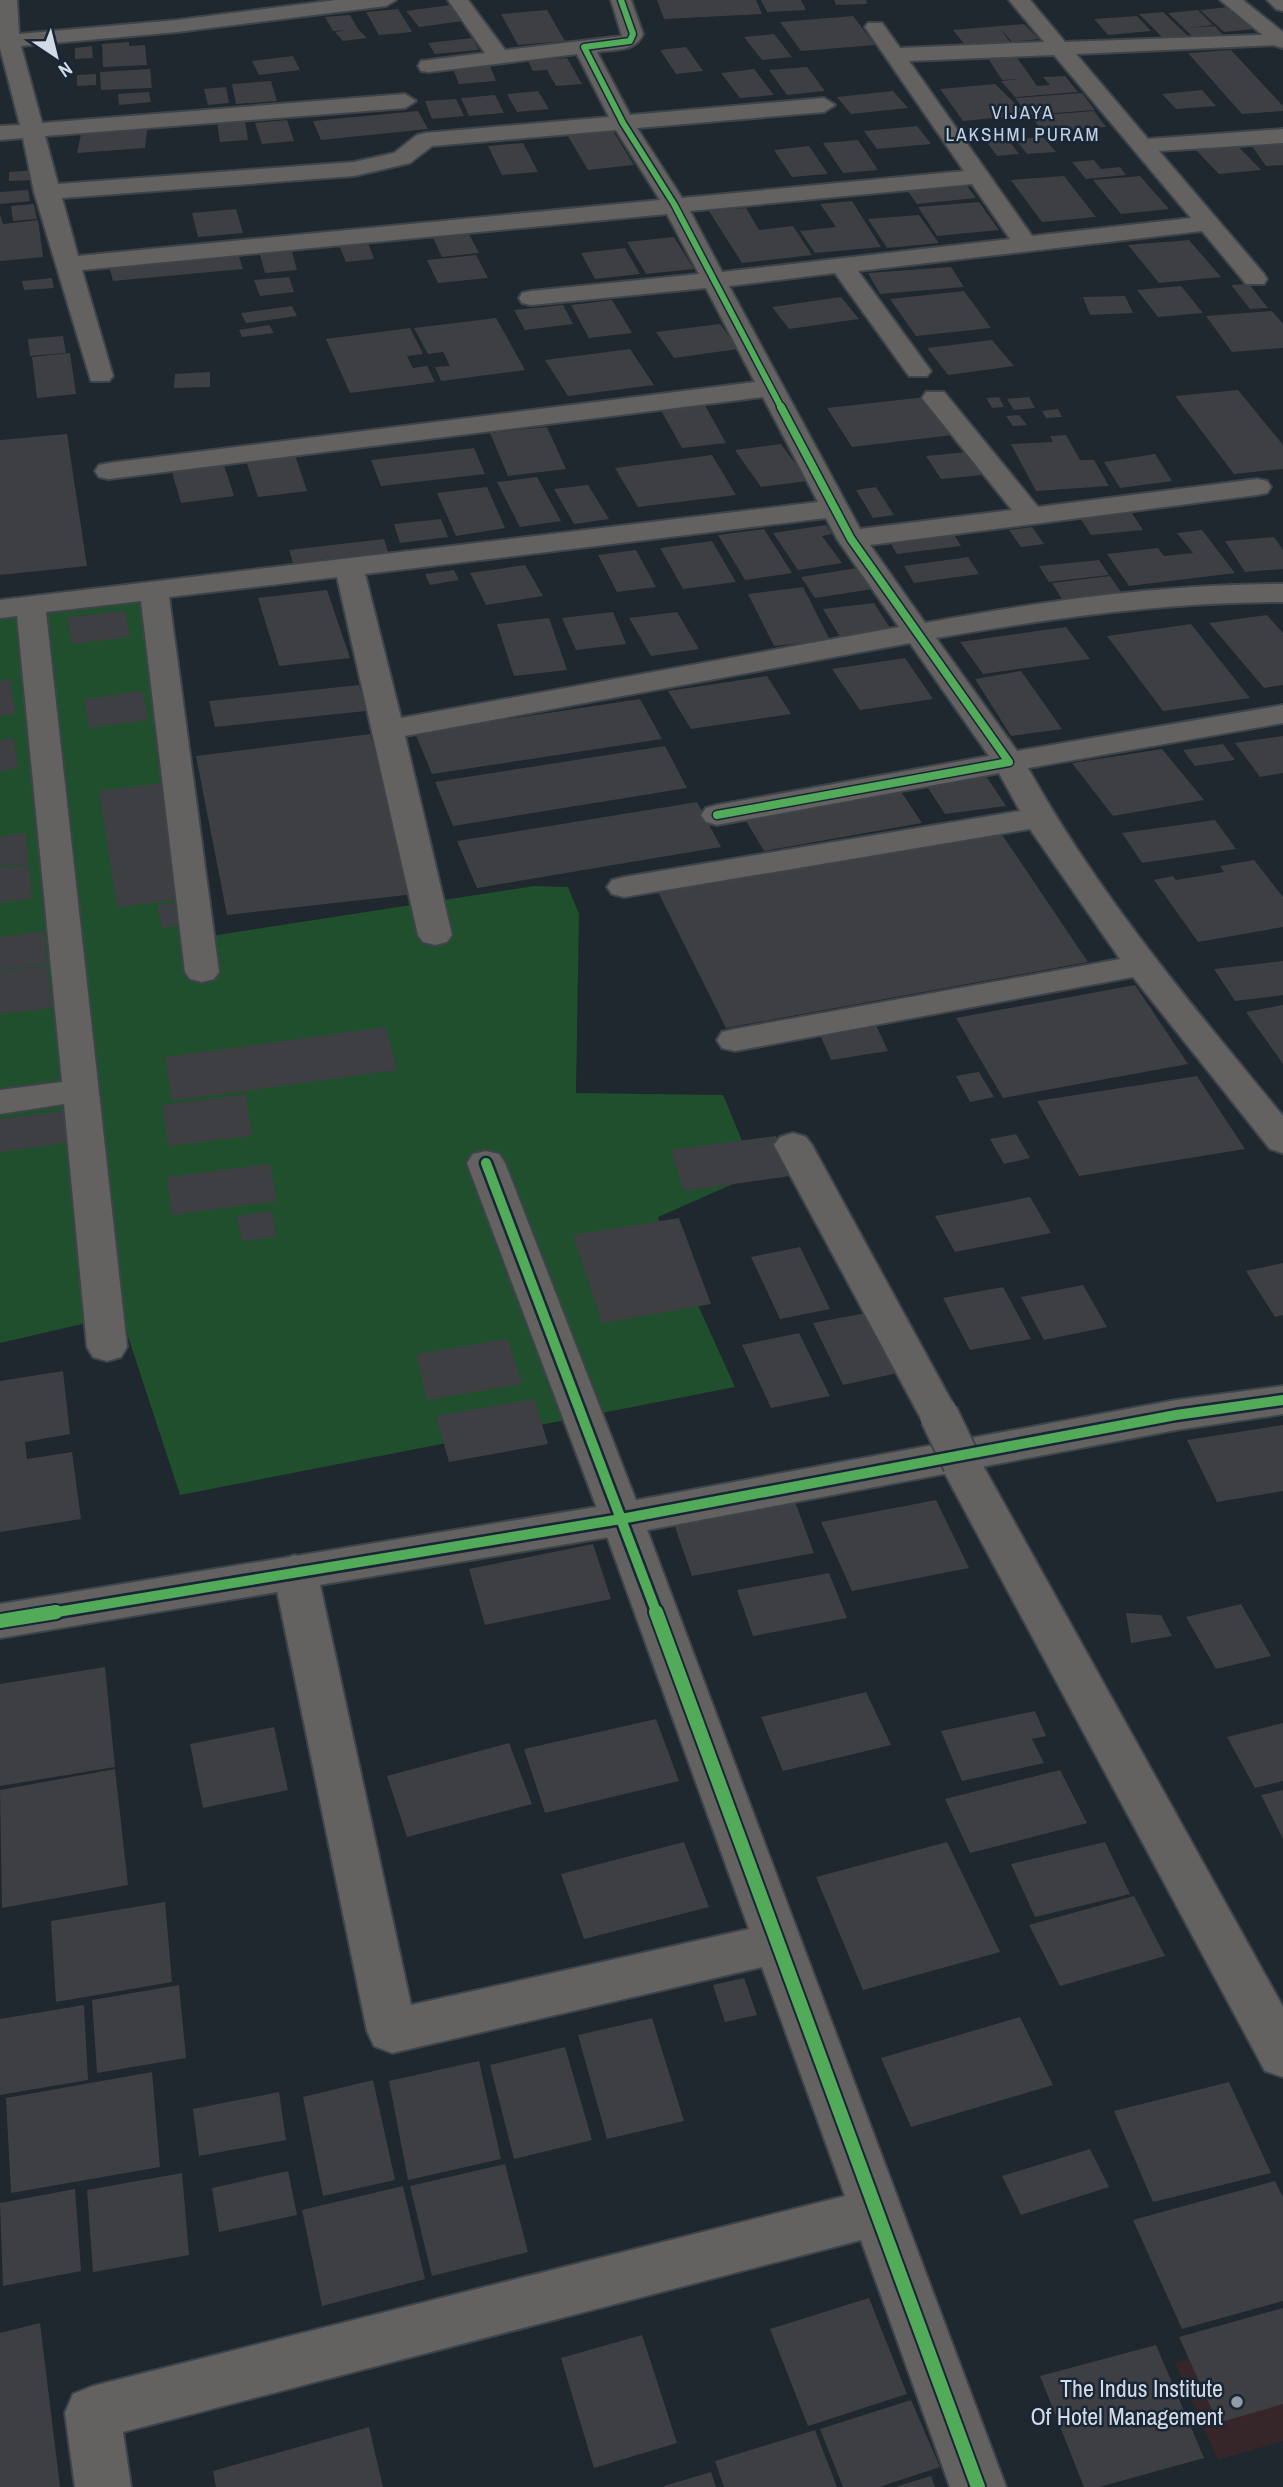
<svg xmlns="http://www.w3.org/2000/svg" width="1283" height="2487" viewBox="0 0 1283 2487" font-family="'Archivo Narrow',sans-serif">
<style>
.education{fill:#36262a}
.green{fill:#1f4f2c}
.building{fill:#3e3f42}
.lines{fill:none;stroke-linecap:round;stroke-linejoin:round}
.minor-casing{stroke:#3d444a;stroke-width:4}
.tertiary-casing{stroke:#3d444a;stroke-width:4}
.minor{fill:#636261;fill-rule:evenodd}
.tertiary{fill:#636261;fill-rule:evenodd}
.minor-bridge-casing{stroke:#3d444a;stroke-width:42;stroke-linecap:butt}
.minor-bridge{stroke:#636261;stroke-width:38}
.cycleway-far3-casing{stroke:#192635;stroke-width:9}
.cycleway-far2-casing{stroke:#192635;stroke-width:11}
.cycleway-far1-casing{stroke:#192635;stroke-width:15}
.cycleway-casing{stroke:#192635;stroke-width:18}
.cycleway-far3{stroke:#51ab58;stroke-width:6}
.cycleway-far2{stroke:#51ab58;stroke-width:8}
.cycleway-far1{stroke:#51ab58;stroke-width:10}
.cycleway{stroke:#51ab58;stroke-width:14}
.poi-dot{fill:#939ca5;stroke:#192635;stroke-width:2.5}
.labels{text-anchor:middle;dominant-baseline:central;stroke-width:5;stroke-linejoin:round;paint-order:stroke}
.far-neighbourhood-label{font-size:19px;letter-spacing:2px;fill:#c0d1e5;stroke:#192635}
.near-poi-label{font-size:24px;fill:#d2dbe5;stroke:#192635;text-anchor:end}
</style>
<rect width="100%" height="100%" fill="#1f272f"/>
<path class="education" d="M1283,2331V2441L1218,2460L1175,2363Z"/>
<path class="green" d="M171,594L190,865L211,936L534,886L568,887L579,914L576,1093L723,1095L756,1174L658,1217L735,1387L180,1495L121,1315L0,1343V614Z"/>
<path class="building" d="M657,0H756L762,14L664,19Z
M761,0H801L806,10L767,12Z
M834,0H866L867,4L836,5Z
M450,5L463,21L419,27L406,11Z
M1229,7L1254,29L1224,32L1200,10Z
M398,9L412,32L379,35L366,12Z
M547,10L565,41L518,45L501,14Z
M1198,10L1213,25L1187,28L1215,26L1223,35L1193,37L1168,13Z
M1163,12L1190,38L1165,40L1139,14Z
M350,15L358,29L367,38L343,41L335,32L348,30L333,31L325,17Z
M853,16L875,45L801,51L780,22Z
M1137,16L1151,31L1108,35L1094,19Z
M1024,24L1039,39L1012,42L1000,28L1010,42L965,45L953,30Z
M774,34L792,57L762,60L744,37Z
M472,38L479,50L435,54L428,43Z
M129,42V46L145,45L147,65L103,67L102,44Z
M92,46L93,58L75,59V48Z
M686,47L703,71L676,74L660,50Z
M1231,50L1283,106V111L1242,114L1188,53Z
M293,56L300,70L259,75L252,61Z
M1016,56L1037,86L1050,85L1043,77L1065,76L1078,92L1015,97L1001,81L1020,79L1002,80L988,58Z
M567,58L582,84L556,86L547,70L533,71L528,61Z
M488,61L496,81L459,84L451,64Z
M807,67L825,91L787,95L769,70Z
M150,69L152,88L101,90L100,72Z
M754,69L774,95L740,98L721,73Z
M96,74V85L77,86V75Z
M271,81L277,101L236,104L232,84Z
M995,84L1027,115L963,121L940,89Z
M226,87L229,103L208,105L204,89Z
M1202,90L1216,106L1176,109L1162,94Z
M538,91L549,109L517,112L507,94Z
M893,91L908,108L851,114L837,97Z
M149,92L151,102L119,105L118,94Z
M1082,93L1095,110L1028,115L1015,98Z
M495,95L504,113L469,116L461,98Z
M456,99L464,116L432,119L425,101Z
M418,111L428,129L321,140L313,121Z
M1094,111L1106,127L1042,131L1031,116Z
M287,120L294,141L262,144L255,123Z
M245,121L248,140L220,142L217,123Z
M148,124L145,148L77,153L82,130Z
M917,126L931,144L877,149L864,131Z
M613,131L634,165L588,170L568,136Z
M1043,137L1056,152L1027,154L1015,139Z
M1008,139L1019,154L997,156L986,141Z
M858,140L878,170L843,173L823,143Z
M1283,140V165L1266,166L1249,142Z
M1233,141L1261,170L1219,174L1191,145Z
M523,143L538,172L502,175L488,146Z
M809,146L828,174L792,177L774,150Z
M1094,160L1101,169L1120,167L1126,175L1086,179L1072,162Z
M35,170L36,180L9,181V172Z
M1064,176L1096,217L1042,222L1011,180Z
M1140,176L1169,209L1121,214L1093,180Z
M965,183L976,198L917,204L906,189Z
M28,190L30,201L0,204V192Z
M852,201L881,247L815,253L800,231L836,227L820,204Z
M979,202L999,230L937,236L918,207Z
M34,204L37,219L13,221L11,206Z
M746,208L759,230L793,226L812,255L742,263L709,211Z
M236,209L243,233L198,237L192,213Z
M0,215L3,224L38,220L43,257L0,261Z
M919,215L939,243L887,248L868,219Z
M469,234L479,253L442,257L433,238Z
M674,237L694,269L646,274L627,242Z
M367,240L374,259L346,262L338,243Z
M1189,240L1221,277L1159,283L1128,245Z
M291,248L297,270L265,273L259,251Z
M625,248L640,274L595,279L581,253Z
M238,254L243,269L113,281L109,266Z
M476,255L488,278L438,283L427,260Z
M951,267L964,287L880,294L868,273Z
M289,277L294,292L260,296L254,280Z
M52,278L54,288L24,290L22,281Z
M1249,284L1268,308L1250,309L1231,285Z
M1181,286L1203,313L1158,317L1137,290Z
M964,291L991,328L916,336L890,299Z
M1125,296L1133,313L1090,315L1083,297Z
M841,297L859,319L789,329L772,307Z
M612,300L632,333L589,338L571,305Z
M563,305L573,324L525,330L514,310Z
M292,306L297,316L246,323L241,313Z
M1272,311L1283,324V348L1232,352L1206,316Z
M496,318L525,370L441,381L435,367L450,366L443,352L428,354L414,328Z
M720,324L738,349L674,358L656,332Z
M269,325L274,333L242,337L239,330Z
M410,328L423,354L407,356L413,368L427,366L435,382L350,393L326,339Z
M63,336L66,353L30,356L28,339Z
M992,340L1014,366L948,375L927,348Z
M630,349L654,385L568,396L545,360Z
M70,353L76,394L37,398L32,357Z
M210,372V387L174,388L175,374Z
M1238,390L1283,445V469L1234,474L1175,396Z
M926,397L953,435L852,447L827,408Z
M999,397L1004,407L992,408L986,398Z
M1029,397L1035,408L1014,410L1007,399Z
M702,400L726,443L682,448L658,405Z
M1058,409L1062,417L1046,418L1042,411Z
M1019,415L1027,425L1013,426L1006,416Z
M547,427L566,469L508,476L490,433Z
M67,434L87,566L0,575V440Z
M1066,435L1080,460H1094L1109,486L1036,491L1011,444L1053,442L1050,436Z
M781,444L808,481L761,487L735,450Z
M474,448L485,474L381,486L371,460Z
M976,451L992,474L941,479L926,456Z
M1155,454L1172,481L1120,488L1104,462Z
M295,455L307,491L258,497L246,461Z
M712,455L736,495L638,507L615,468Z
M224,465L234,496L181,503L172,472Z
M537,477L561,521L520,527L497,482Z
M588,485L609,519L574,524L554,489Z
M487,487L505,528L456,536L437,493Z
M876,487L894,515L873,518L856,490Z
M1130,510L1143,530L1091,535L1078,515Z
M441,519L448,537L400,543L394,524Z
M826,525L832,534L822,536L842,563L798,570L773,533Z
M1032,527L1044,544L1021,547L1009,530Z
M950,528L961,546L897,554L886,536Z
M764,529L792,573L745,580L718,535Z
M1202,530L1235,573L1129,586L1107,554L1158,548L1164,556L1193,553L1177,533Z
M1274,537L1283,550V569L1245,572L1225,541Z
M384,539L388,552L293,563L289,550Z
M712,541L736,582L683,589L660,548Z
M636,550L656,587L617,592L598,555Z
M968,557L979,574L914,583L904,566Z
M1099,560L1109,575L1049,582L1039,566Z
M525,565L543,596L486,605L470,573Z
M857,568L873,589L815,598L801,577Z
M454,570L459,580L430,585L425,574Z
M1110,576L1121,592L1062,599L1052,583Z
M803,587L830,640L774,646L748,594Z
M327,590L350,658L279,666L258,598Z
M874,603L892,631L840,637L823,609Z
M125,611L130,637L72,644L67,617Z
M613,612L626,644L576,650L562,618Z
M677,612L699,649L651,656L629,618Z
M1267,615L1283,633V685L1264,688L1209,623Z
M549,618L567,670L514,676L497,624Z
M1191,624L1250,698L1163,711L1107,636Z
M1066,627L1090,659L983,674L960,642Z
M905,658L933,699L860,710L832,669Z
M1021,671L1062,729L1011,736L975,679Z
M767,676L791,714L691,729L668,691Z
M11,680L15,714L0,716V681Z
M359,685L366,711L215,727L209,701Z
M142,691L149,720L89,728L84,699Z
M640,699L662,739L432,774L415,733Z
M370,734L415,894L227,915L196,756Z
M1283,736V773L1260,777L1235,743Z
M14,738L18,768L0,771V740Z
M1223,744L1235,760L1195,766L1183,750Z
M665,746L687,788L453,826L435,782Z
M1162,749L1204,800L1113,816L1072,763Z
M986,776L1006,806L945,814L926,785Z
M163,783L184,899L117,907L99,791Z
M898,787L922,823L764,851L742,814Z
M697,802L721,847L477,888L457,841Z
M1215,820L1236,849L1142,863L1122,833Z
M26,833L29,863L0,866V836Z
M1001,833L1088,962L726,1028L658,892Z
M1254,860L1283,897V927L1198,942L1154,880L1173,876L1176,880L1224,872L1220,866Z
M29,864L32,899L0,903V868Z
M188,901L193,924L162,928L157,905Z
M44,931L48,964L0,970V937Z
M1283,961V995L1235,1001L1214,969Z
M47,965L52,1008L0,1014V971Z
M1135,985L1188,1064L1003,1098L956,1018Z
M1283,1005V1064L1246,1012Z
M875,1023L888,1051L831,1060L818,1030Z
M386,1027L397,1070L172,1101L165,1057Z
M979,1072L994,1097L970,1102L956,1076Z
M1197,1076L1245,1149L1079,1176L1037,1101Z
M246,1094L252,1136L168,1146L162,1105Z
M70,1110L73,1142L0,1152V1119Z
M1016,1134L1030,1158L1004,1164L990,1139Z
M776,1136L790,1176L684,1191L671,1150Z
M270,1164L277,1201L172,1215L167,1177Z
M1030,1197L1051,1233L955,1252L935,1216Z
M272,1211L276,1237L242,1241L237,1216Z
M679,1218L711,1304L602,1323L573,1235Z
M800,1247L830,1309L780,1319L751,1257Z
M1283,1263V1315L1275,1317L1246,1271Z
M1083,1285L1107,1327L1044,1340L1021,1297Z
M1003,1287L1031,1339L970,1350L943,1298Z
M871,1312L902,1372L843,1385L813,1323Z
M799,1333L830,1396L771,1408L742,1345Z
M508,1339L522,1384L427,1400L416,1354Z
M63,1371L70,1434L25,1442L27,1459L72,1452L81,1519L0,1532V1381Z
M534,1399L548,1444L449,1462L436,1416Z
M1283,1425V1491L1217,1502L1187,1440Z
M794,1499L814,1553L692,1576L673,1521Z
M936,1500L969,1568L852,1591L821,1522Z
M593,1544L611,1599L485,1625L469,1569Z
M829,1573L847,1618L753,1636L737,1590Z
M1241,1604L1271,1656L1216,1669L1186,1617Z
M1126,1613L1161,1615L1172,1636L1131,1643Z
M105,1667L115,1767L0,1786V1684Z
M866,1692L891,1745L783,1771L761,1717Z
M1035,1711L1046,1736L1032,1739L1044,1763L962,1781L941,1731Z
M656,1719L679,1781L545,1813L524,1749Z
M1283,1723V1781L1255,1788L1227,1737Z
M274,1727L288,1790L203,1808L190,1744Z
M509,1743L532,1804L407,1837L387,1776Z
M115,1769L128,1885L2,1908L0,1790Z
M1060,1770L1087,1823L970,1853L945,1799Z
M1283,1790V1839L1261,1795Z
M684,1842L709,1907L584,1939L561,1874Z
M947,1842L1000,1952L863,1990L816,1877Z
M1105,1842L1130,1894L1035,1917L1011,1864Z
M1134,1896L1165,1956L1060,1986L1029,1925Z
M165,1902L172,1982L56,2002L51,1921Z
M744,1978L757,2015L725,2022L713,1985Z
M179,1985L186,2058L97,2073L92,2000Z
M84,2005L88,2080L0,2095V2019Z
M1020,2017L1053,2085L911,2127L881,2058Z
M652,2018L684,2121L607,2139L578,2035Z
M565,2047L592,2140L514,2159L490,2065Z
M479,2061L501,2159L408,2180L389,2081Z
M152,2072L160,2167L11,2193L6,2098Z
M373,2080L395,2180L323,2196L303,2097Z
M1229,2082L1271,2173L1153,2202L1114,2111Z
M279,2092L286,2140L199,2156L193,2109Z
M1090,2149L1109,2187L1021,2215L1002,2176Z
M505,2164L528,2252L432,2276L410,2186Z
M288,2171L297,2215L219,2232L212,2188Z
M182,2173L189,2255L93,2272L87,2190Z
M1275,2181L1283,2197V2301L1182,2329L1133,2220Z
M403,2186L425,2279L322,2306L302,2210Z
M75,2189L81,2271L3,2286L0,2203Z
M869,2298L907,2394L808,2426L770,2329Z
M1283,2308V2404L1218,2423L1179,2337Z
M40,2323L60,2487H0V2333Z
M642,2335L677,2443L594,2468L561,2358Z
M1156,2345L1204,2458L1099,2487H1084L1040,2376Z
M911,2400L940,2467L879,2487H843L820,2429Z
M369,2427L383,2487H216L213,2471Z
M815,2430L837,2487H724L715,2461Z
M711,2472L716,2487H665L664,2486Z
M931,2476L935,2487H898V2486Z"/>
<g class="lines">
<g class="minor-casing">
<path id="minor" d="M0,0H17L19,34L177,20L336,0H396L386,6L177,32L21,46L42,123L405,94L416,101L405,108L45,136L58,184L354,162L394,153L417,135L425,133L609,117L577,54L429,72L421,71L418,66L421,61L485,53L448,0H468L505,50L622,36L611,0H631L643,34C636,52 615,49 597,52L630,115L824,98L835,105L824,112L637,128L682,198L964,171L865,27L868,23H882L900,48L1044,42L1009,0H1030L1065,42L1283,34V44L1279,45L1076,54L1148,139L1283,129V143L1159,151L1264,274L1267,279L1264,284H1246L1202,231L858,271L931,371L927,376H909L835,273L729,286L860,529L1012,510L922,398L926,392H944L1038,507L1257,479L1267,481L1271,487L1267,493L1257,495L870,545L925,623C1044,601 1162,584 1283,584V602C1166,602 1052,618 936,638L1017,751L1283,705V723L1028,768C1099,896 1191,1004 1283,1116V1153L1270,1149L1133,977L735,1051L722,1048L717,1040L722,1032L735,1029L1120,959L1030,829L624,897L612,894L607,887L612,880L624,877L1020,811L999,773L717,825L706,822L701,815L706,808L717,805L989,756L910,643L405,736L452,935L447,942L435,945L423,942L418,935L337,577L169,597L219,972L214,979L202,982L190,979L185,972L141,601L46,612L127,1347L121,1357L107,1361L93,1357L87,1347L64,1104L0,1114V1090L62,1082L17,616L0,618V600L818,502L763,397L109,479L99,477L95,471L99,465L109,463L755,382L706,288L531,305L522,303L519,298L522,293L531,291L699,274L667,214L82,270L113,376L109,381H91L34,192L23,138L0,140V126L20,125L0,48ZM1054,55L1191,218L1032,236L909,61ZM616,130L660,200L78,256L62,198L354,176L410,163L432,146ZM972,184L1010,239L722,272L690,211ZM826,518L837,539L899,627L401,718L365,574Z
M793,1133L806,1137L812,1145L959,1415L953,1425L939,1430L925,1425L919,1415L774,1145L780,1137Z
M486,1151L499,1154L505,1163L637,1503L1006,2487H950L861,2240L123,2432L131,2487H75L65,2413L73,2394L93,2386L845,2196L762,1967L392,2053L374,2046L367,2031L273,1571L280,1560L295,1555L310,1560L317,1571L411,2005L749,1929L595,1503L467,1163L473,1154Z
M956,1440L971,1444L1283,2007V2077L1265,2071L935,1455L941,1444Z"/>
</g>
<g class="tertiary-casing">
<path id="tertiary" d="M1220,0H1243L1283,32V48L1276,46Z
M1267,0H1283V11L1276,9Z
M1283,1386V1414L1176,1430L621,1535L0,1638V1604L621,1503L1176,1400Z"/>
</g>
<use href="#minor" class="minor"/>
<use href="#tertiary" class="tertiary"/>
<g class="minor-bridge-casing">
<path id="minor-bridge" d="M939,1415L962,1463"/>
</g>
<use href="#minor-bridge" class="minor-bridge"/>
<g class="cycleway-far3-casing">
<path id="cycleway-far3" d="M621,0L633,34L630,41L584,47L623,123L674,204L782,409"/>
</g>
<g class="cycleway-far2-casing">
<path id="cycleway-far2" d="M717,815L1009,762L851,539L781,407"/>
</g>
<g class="cycleway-far1-casing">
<path id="cycleway-far1" d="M486,1163L657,1614
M45,1614L621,1519L1176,1415L1283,1400"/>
</g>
<g class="cycleway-casing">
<path id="cycleway" d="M656,1612L978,2487
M0,1621L56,1612"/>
</g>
<use href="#cycleway-far3" class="cycleway-far3"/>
<use href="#cycleway-far2" class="cycleway-far2"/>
<use href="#cycleway-far1" class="cycleway-far1"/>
<use href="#cycleway" class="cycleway"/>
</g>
<circle class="poi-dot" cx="1237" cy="2402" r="7"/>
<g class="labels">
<g class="far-neighbourhood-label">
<text x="1023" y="112">VIJAYA<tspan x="1023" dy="22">LAKSHMI PURAM</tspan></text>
</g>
<g class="near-poi-label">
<text x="1223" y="2388">The Indus Institute<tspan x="1223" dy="28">Of Hotel Management</tspan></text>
</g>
</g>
<g transform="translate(56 56) rotate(145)" stroke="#192635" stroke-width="5" paint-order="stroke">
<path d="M0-5L12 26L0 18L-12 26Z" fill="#d2dbe5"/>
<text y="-10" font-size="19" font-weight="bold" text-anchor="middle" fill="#d2dbe5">N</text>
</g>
</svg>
